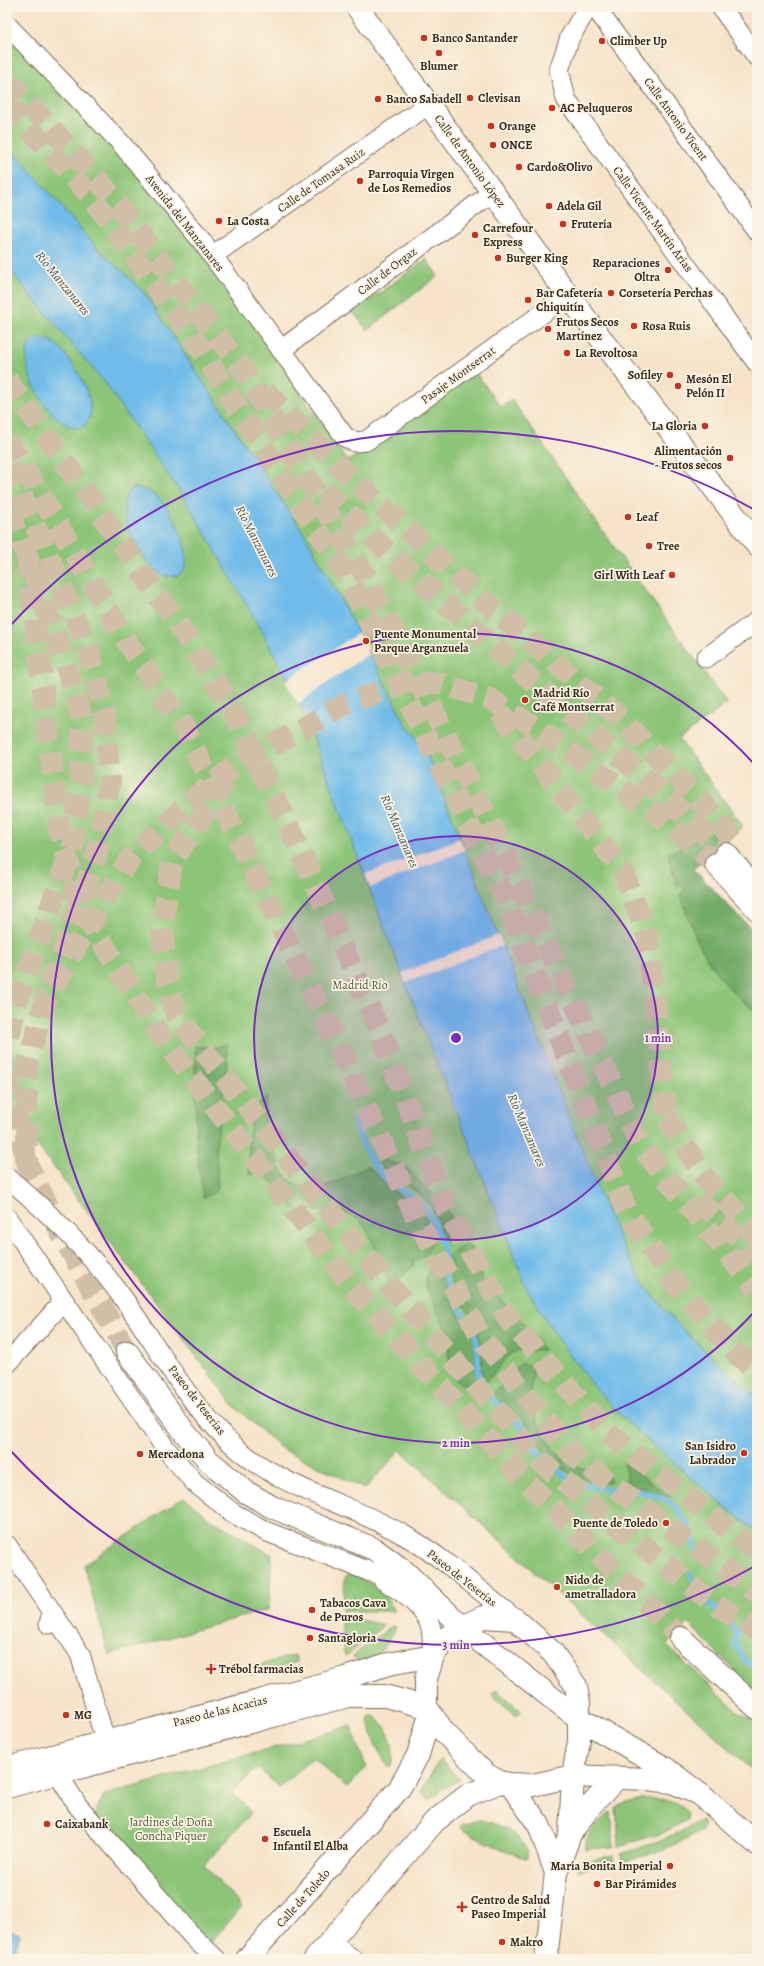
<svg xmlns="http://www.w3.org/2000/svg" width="764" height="1966" viewBox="0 0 764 1966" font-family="Alegreya,serif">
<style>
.green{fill:#8dc578;stroke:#64784b}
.forest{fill:#72aa68;stroke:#566a43}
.water{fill:#70bbe9;stroke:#567284}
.pier{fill:#f6e3c9}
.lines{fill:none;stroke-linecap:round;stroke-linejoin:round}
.stream{stroke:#70bbe9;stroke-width:5}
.major-tunnel{stroke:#d1bea7;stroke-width:22;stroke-dasharray:22 11;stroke-linecap:butt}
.highway-tunnel{stroke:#d1bea7;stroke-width:22;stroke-dasharray:22 11;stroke-linecap:butt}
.minor-casing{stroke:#7c6b5a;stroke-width:21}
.major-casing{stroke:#7c6b5a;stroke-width:24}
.highway-casing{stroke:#7c6b5a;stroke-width:24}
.minor{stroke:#fff;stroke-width:19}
.major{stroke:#fff;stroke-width:22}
.highway{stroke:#fff;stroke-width:22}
.ring{fill:none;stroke:#7b2cbf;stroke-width:2}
.poi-dot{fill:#c8321e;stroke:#fcf5e5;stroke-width:1.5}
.labels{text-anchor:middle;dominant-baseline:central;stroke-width:3.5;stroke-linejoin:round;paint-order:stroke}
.poi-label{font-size:12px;font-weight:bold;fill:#3b2a1e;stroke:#fcf5e5;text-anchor:start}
.street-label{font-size:12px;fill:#3b2a1e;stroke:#fcf5e5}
.park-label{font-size:12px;fill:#545839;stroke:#fcf5e5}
.water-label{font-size:13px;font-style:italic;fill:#4b565b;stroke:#fcf5e5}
.centre{fill:#7b2cbf;stroke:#fcf5e5;stroke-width:2}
.ring-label{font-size:12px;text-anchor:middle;font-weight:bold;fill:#7b2cbf;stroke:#fcf5e5;stroke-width:3.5;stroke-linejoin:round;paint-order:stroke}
</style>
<rect width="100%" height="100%" fill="#fcf5e5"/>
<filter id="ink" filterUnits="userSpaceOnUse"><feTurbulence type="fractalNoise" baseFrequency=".025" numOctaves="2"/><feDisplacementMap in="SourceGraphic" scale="8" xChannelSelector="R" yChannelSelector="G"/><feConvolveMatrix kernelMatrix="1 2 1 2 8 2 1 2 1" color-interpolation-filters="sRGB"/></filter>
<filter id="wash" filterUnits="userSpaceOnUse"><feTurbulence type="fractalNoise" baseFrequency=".012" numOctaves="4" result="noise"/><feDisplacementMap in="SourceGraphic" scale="16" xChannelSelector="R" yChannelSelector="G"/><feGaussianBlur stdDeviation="0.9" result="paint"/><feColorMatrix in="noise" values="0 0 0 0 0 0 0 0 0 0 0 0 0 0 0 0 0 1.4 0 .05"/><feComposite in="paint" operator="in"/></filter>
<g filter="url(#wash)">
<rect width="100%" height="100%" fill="#f6e3c9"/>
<path class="green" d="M7,37L86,116L190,236L348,461L475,372L501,407L512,400L609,540L727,704L679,739L743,826L693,869L757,935V1693L688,1623L666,1645L731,1706L757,1724V1774L400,1450L365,1489L281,1448L233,1405L7,1105Z
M426,259L438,276L367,330L353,312Z
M184,1497L212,1520L272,1555L269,1609L109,1655L84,1565Z
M353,1572L382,1591L394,1611H342L345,1577Z
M349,1618L384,1625L346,1656L344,1654L341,1620Z
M391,1626L395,1627C390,1645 379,1655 362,1661L352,1657Z
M295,1655L297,1662L250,1675L249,1668Z
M496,1690L521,1711L517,1716L492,1695Z
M371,1715C388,1722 397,1749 391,1766H387L374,1742L368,1720V1717Z
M351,1726L366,1767L347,1788L314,1758L279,1787L258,1768L233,1791L251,1813L204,1865L242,1907L208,1945L93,1817L104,1795Z
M440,1759L460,1780L443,1789L429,1800L420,1793Z
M641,1799C658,1798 678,1799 688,1813L687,1820L663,1833L619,1846L616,1807L626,1803Z
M611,1811L614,1847L586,1849C583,1835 602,1819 611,1811Z
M479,1820C495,1822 532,1837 527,1858L525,1859L486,1842L460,1828L461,1825Z
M702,1820L705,1825L703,1830C678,1846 652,1853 624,1862L622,1861L621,1854C650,1845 675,1835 702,1820Z
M613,1855V1862L579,1871L577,1870L578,1864Z"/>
<path class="forest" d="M728,824L736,832L693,869L757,935V1013C713,977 696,948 681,894L685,890L682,887H677L668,854Z
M227,1044V1063L216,1146L218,1190L203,1198L196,1143L195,1046L215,1048Z
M267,1097C262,1122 270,1141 280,1164L250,1175C248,1152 245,1112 267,1097Z
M382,1160L405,1166L445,1208C453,1218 460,1232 446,1241L444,1238C438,1226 437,1213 428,1202C414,1186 392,1180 378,1162Z
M368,1166C376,1174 384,1182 392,1189C416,1208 456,1231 418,1261L413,1260L414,1265L396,1283L394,1286L397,1296L393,1299C388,1282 371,1228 358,1219C343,1209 318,1212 300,1210L294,1208L265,1174L280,1168C304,1207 337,1181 368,1166Z
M464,1245L471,1247L476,1265L485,1284L523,1322L544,1350H519L510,1354L486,1382L482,1372L481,1344L473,1319L455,1291L450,1277L452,1267L448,1256Z
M438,1264L454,1306L475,1341L476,1372L479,1383C470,1387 460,1386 454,1378C448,1371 449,1343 447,1333C443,1317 427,1295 426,1284C425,1274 430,1269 438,1264Z
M522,1364L535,1366C533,1376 530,1386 531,1396C533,1418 547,1447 565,1460C577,1470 595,1469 608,1475L611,1482C586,1484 562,1472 545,1453C538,1445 535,1433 527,1424C517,1412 502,1407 493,1393C507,1384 510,1370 522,1364Z
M624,1462L670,1497L626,1484V1471Z"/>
<path class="water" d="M7,144L96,247L143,291L308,540L371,656L404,722L424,746L604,1205C617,1232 629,1261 646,1286C677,1329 719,1363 757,1398V1532C733,1514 710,1494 687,1474C659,1450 631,1427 606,1400C575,1365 549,1327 526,1286L405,983L300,703L263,633L187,502L105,383L7,267Z
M36,337C41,338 48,339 53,342C69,353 107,410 83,426C59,441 5,359 36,337Z
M134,488C142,488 152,492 159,498C172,511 189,545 186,564C183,580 165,579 155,570C139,555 107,503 134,488Z
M7,1930L20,1934L13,1957L7,1955Z"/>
<path class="pier" d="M359,633L371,652L298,704L285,681Z
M460,838L465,850L370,888L365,874L398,863Z
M499,935L503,945L405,983L402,973Z"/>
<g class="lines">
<path class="stream" d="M354,1120C362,1144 371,1168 392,1184C407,1196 417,1195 429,1214C437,1228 443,1245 446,1262C447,1266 444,1272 445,1276C450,1295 467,1318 475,1336C481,1350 475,1366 480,1380C488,1401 510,1413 524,1429C529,1435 532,1444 536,1450C546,1463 559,1472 573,1481C578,1484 584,1485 590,1486C624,1495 656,1482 681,1514C690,1526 694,1534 695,1549
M691,1574L700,1597L725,1616L737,1633L735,1645L746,1661L757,1668"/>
</g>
</g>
<g filter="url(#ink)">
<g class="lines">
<path class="major-tunnel" d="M500,712L622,870L648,938L667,1118
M225,781L172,862L162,927L167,980L176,1015L379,1273L542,1463L713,1603L757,1630
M127,1352L62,1235L27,1163V1066L45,1001L109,891L130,859L194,798L234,767L347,703L409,682L439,683L490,699L538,729L655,813L716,864"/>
<path class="highway-tunnel" d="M7,80L105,188L242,368L366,577L496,835L641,1146L757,1290
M7,104L94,200L204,353L234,403L346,574L505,898L626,1209L672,1280L738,1355L757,1370
M7,380L172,615L229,702L303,856L382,1036L447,1210L508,1319L607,1432L757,1552
M265,391L341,468L491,607L622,720L706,807L737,844
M7,439L126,640L185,729L342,1054L417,1219L482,1339L573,1455L757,1593
M9,465L89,650L104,712L110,781L96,857L45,1001
M324,490L387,551L565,710L648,780L726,854
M7,511L27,555L64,659L82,718L81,783L72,847L17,1001L7,1047
M27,555L60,834L83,911L157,1031L357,1293L523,1478L681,1638
M7,1074L27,1163
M667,1118L706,1179L757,1235
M698,1200L757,1255"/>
<g class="minor-casing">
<path id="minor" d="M588,7L570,37L559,70L566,99L757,363
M595,7L757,231
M721,7L757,57
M7,25L120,142L201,240L345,437L355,442L366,441L568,295
M212,256L429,104
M281,350L493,192
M706,658L757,621
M7,1177C51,1215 89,1251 123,1298C160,1350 191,1410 240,1451C288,1490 349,1504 402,1534C444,1557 478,1590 515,1619
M7,1218L166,1449L195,1483L233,1513L265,1531L368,1571L420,1586
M7,1364L64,1301
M7,1545L52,1612L49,1624
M383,1580C400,1590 423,1606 430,1625C433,1634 432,1646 433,1656
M52,1612L80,1654L105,1740
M57,1773L78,1806L194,1938L216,1959
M329,1943L353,1959"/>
</g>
<g class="major-casing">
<path id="major" d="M357,7L568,295L757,545
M716,864L757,909
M127,1352L185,1433L209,1461L246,1492L272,1507L374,1549L404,1571L462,1627L552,1698L580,1719L665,1768L701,1795L757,1844
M7,1768L342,1679L388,1664L433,1656
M510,1784L539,1825L556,1873
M7,1787L348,1696H385L426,1707
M570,1834L591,1805L617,1778
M247,1959L399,1789L418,1755L430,1714
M315,1959L435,1821L468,1795L500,1782
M546,1959L556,1873L570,1834L573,1776L579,1741V1703L576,1686L553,1653L515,1619L483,1617L462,1627L446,1638L433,1656L426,1679V1707L444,1732L478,1767L487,1775L500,1782L510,1784L533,1785L573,1776L648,1779L672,1782L701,1795"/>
</g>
<g class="highway-casing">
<path id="highway" d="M726,854L757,891
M681,1638L757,1708"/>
</g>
<use href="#minor" class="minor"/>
<use href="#major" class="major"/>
<use href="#highway" class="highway"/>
</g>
</g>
<circle cx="456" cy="1038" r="202" fill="#7b2cbf" fill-opacity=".12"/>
<g class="ring">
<circle cx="456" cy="1038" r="202"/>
<path d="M757 1309A405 405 0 1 1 757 767"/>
<path d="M755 1566A607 607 0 0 1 8 1448M8 628A607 607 0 0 1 755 510"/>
</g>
<g class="poi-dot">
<circle cx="424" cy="38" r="4"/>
<circle cx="602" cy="41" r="4"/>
<circle cx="439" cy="53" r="4"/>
<circle cx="470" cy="98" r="4"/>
<circle cx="378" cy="99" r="4"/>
<circle cx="552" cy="108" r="4"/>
<circle cx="491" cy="126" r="4"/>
<circle cx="493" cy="145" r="4"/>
<circle cx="519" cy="167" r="4"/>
<circle cx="360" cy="181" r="4"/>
<circle cx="549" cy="206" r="4"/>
<circle cx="219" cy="221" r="4"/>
<circle cx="563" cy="224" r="4"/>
<circle cx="475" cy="235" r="4"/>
<circle cx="498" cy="258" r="4"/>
<circle cx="668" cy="270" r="4"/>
<circle cx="611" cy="293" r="4"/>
<circle cx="528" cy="300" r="4"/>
<circle cx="634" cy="326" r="4"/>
<circle cx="548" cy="329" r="4"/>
<circle cx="567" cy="353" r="4"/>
<circle cx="670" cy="375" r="4"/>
<circle cx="678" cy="386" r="4"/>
<circle cx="705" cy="426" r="4"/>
<circle cx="730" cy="458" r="4"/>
<circle cx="628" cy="517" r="4"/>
<circle cx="649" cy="546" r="4"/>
<circle cx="672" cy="575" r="4"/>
<circle cx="366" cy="641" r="4"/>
<circle cx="525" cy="700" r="4"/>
<circle cx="744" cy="1453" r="4"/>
<circle cx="140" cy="1454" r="4"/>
<circle cx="666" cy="1523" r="4"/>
<circle cx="557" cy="1587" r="4"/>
<circle cx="312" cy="1610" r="4"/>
<circle cx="310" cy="1638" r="4"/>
<path d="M209 1663h4v4h4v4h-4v4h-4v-4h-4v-4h4z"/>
<circle cx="66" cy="1715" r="4"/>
<circle cx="47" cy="1824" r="4"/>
<circle cx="265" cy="1839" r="4"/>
<circle cx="670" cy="1866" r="4"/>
<circle cx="597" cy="1884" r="4"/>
<path d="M460 1901h4v4h4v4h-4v4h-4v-4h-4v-4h4z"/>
<circle cx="502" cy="1942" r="4"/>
</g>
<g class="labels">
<g class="poi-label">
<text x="432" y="38">Banco Santander</text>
<text x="610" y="41">Climber Up</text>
<text x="439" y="66" text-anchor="middle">Blumer</text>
<text x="478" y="98">Clevisan</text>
<text x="386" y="99">Banco Sabadell</text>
<text x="560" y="108">AC Peluqueros</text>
<text x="499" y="126">Orange</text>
<text x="501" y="145">ONCE</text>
<text x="527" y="167">Cardo&amp;Olivo</text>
<text x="368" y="174">Parroquia Virgen<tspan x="368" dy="14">de Los Remedios</tspan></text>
<text x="557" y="206">Adela Gil</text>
<text x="227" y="221">La Costa</text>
<text x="571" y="224">Frutería</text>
<text x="483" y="228">Carrefour<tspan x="483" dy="14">Express</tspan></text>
<text x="506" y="258">Burger King</text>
<text x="660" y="263" text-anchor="end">Reparaciones<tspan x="660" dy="14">Oltra</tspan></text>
<text x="536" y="293">Bar Cafetería<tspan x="536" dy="14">Chiquitín</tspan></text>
<text x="619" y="293">Corsetería Perchas</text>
<text x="556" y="322">Frutos Secos<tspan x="556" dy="14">Martínez</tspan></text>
<text x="642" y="326">Rosa Ruis</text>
<text x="575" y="353">La Revoltosa</text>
<text x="662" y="375" text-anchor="end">Sofiley</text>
<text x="686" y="379">Mesón El<tspan x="686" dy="14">Pelón II</tspan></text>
<text x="697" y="426" text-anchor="end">La Gloria</text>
<text x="722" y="451" text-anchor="end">Alimentación<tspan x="722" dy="14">- Frutos secos</tspan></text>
<text x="636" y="517">Leaf</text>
<text x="657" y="546">Tree</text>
<text x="664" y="575" text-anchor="end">Girl With Leaf</text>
<text x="374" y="634">Puente Monumental<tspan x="374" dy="14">Parque Arganzuela</tspan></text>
<text x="533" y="693">Madrid Río<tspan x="533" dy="14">Café Montserrat</tspan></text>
<text x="736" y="1446" text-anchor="end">San Isidro<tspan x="736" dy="14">Labrador</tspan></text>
<text x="148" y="1454">Mercadona</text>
<text x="658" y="1523" text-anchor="end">Puente de Toledo</text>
<text x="565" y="1580">Nido de<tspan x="565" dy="14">ametralladora</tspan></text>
<text x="320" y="1603">Tabacos Cava<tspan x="320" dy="14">de Puros</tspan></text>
<text x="318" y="1638">Santagloria</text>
<text x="219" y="1669">Trébol farmacias</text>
<text x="74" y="1715">MG</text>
<text x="55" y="1824">Caixabank</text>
<text x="273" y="1832">Escuela<tspan x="273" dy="14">Infantil El Alba</tspan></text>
<text x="662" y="1866" text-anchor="end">María Bonita Imperial</text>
<text x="605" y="1884">Bar Pirámides</text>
<text x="471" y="1900">Centro de Salud<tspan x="471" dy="14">Paseo Imperial</tspan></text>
<text x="510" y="1942">Makro</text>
</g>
<g class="street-label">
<text transform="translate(676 119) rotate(54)">Calle Antonio Vicent</text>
<text transform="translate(470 161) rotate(54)">Calle de Antonio López</text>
<text transform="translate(321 180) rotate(-35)">Calle de Tomasa Ruiz</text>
<text transform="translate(653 219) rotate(54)">Calle Vicente Martín Arias</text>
<text transform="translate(185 223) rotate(52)">Avenida del Manzanares</text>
<text transform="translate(387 271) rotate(-37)">Calle de Orgaz</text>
<text transform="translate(458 375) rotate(-36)">Pasaje Montserrat</text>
<text transform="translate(197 1400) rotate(52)">Paseo de Yeserías</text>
<text transform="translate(462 1578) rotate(38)">Paseo de Yeserías</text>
<text transform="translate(220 1711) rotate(-14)">Paseo de las Acacias</text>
<text transform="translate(303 1898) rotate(-48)">Calle de Toledo</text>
</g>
<g class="park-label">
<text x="360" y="985">Madrid Río</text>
<text x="171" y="1822">Jardines de Doña<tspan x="171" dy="14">Concha Piquer</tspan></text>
</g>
<g class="water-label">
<text transform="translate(63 283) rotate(51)">Río Manzanares</text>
<text transform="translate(257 541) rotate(63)">Río Manzanares</text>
<text transform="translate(400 831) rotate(67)">Río Manzanares</text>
<text transform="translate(527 1130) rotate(67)">Río Manzanares</text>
</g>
</g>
<circle cx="456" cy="1038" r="6" class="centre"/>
<g class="ring-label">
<text x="658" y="1042">1 min</text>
<text x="456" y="1447">2 min</text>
<text x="456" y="1649">3 min</text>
</g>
<rect width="764" height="1966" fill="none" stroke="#fcf5e5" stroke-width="24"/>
</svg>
